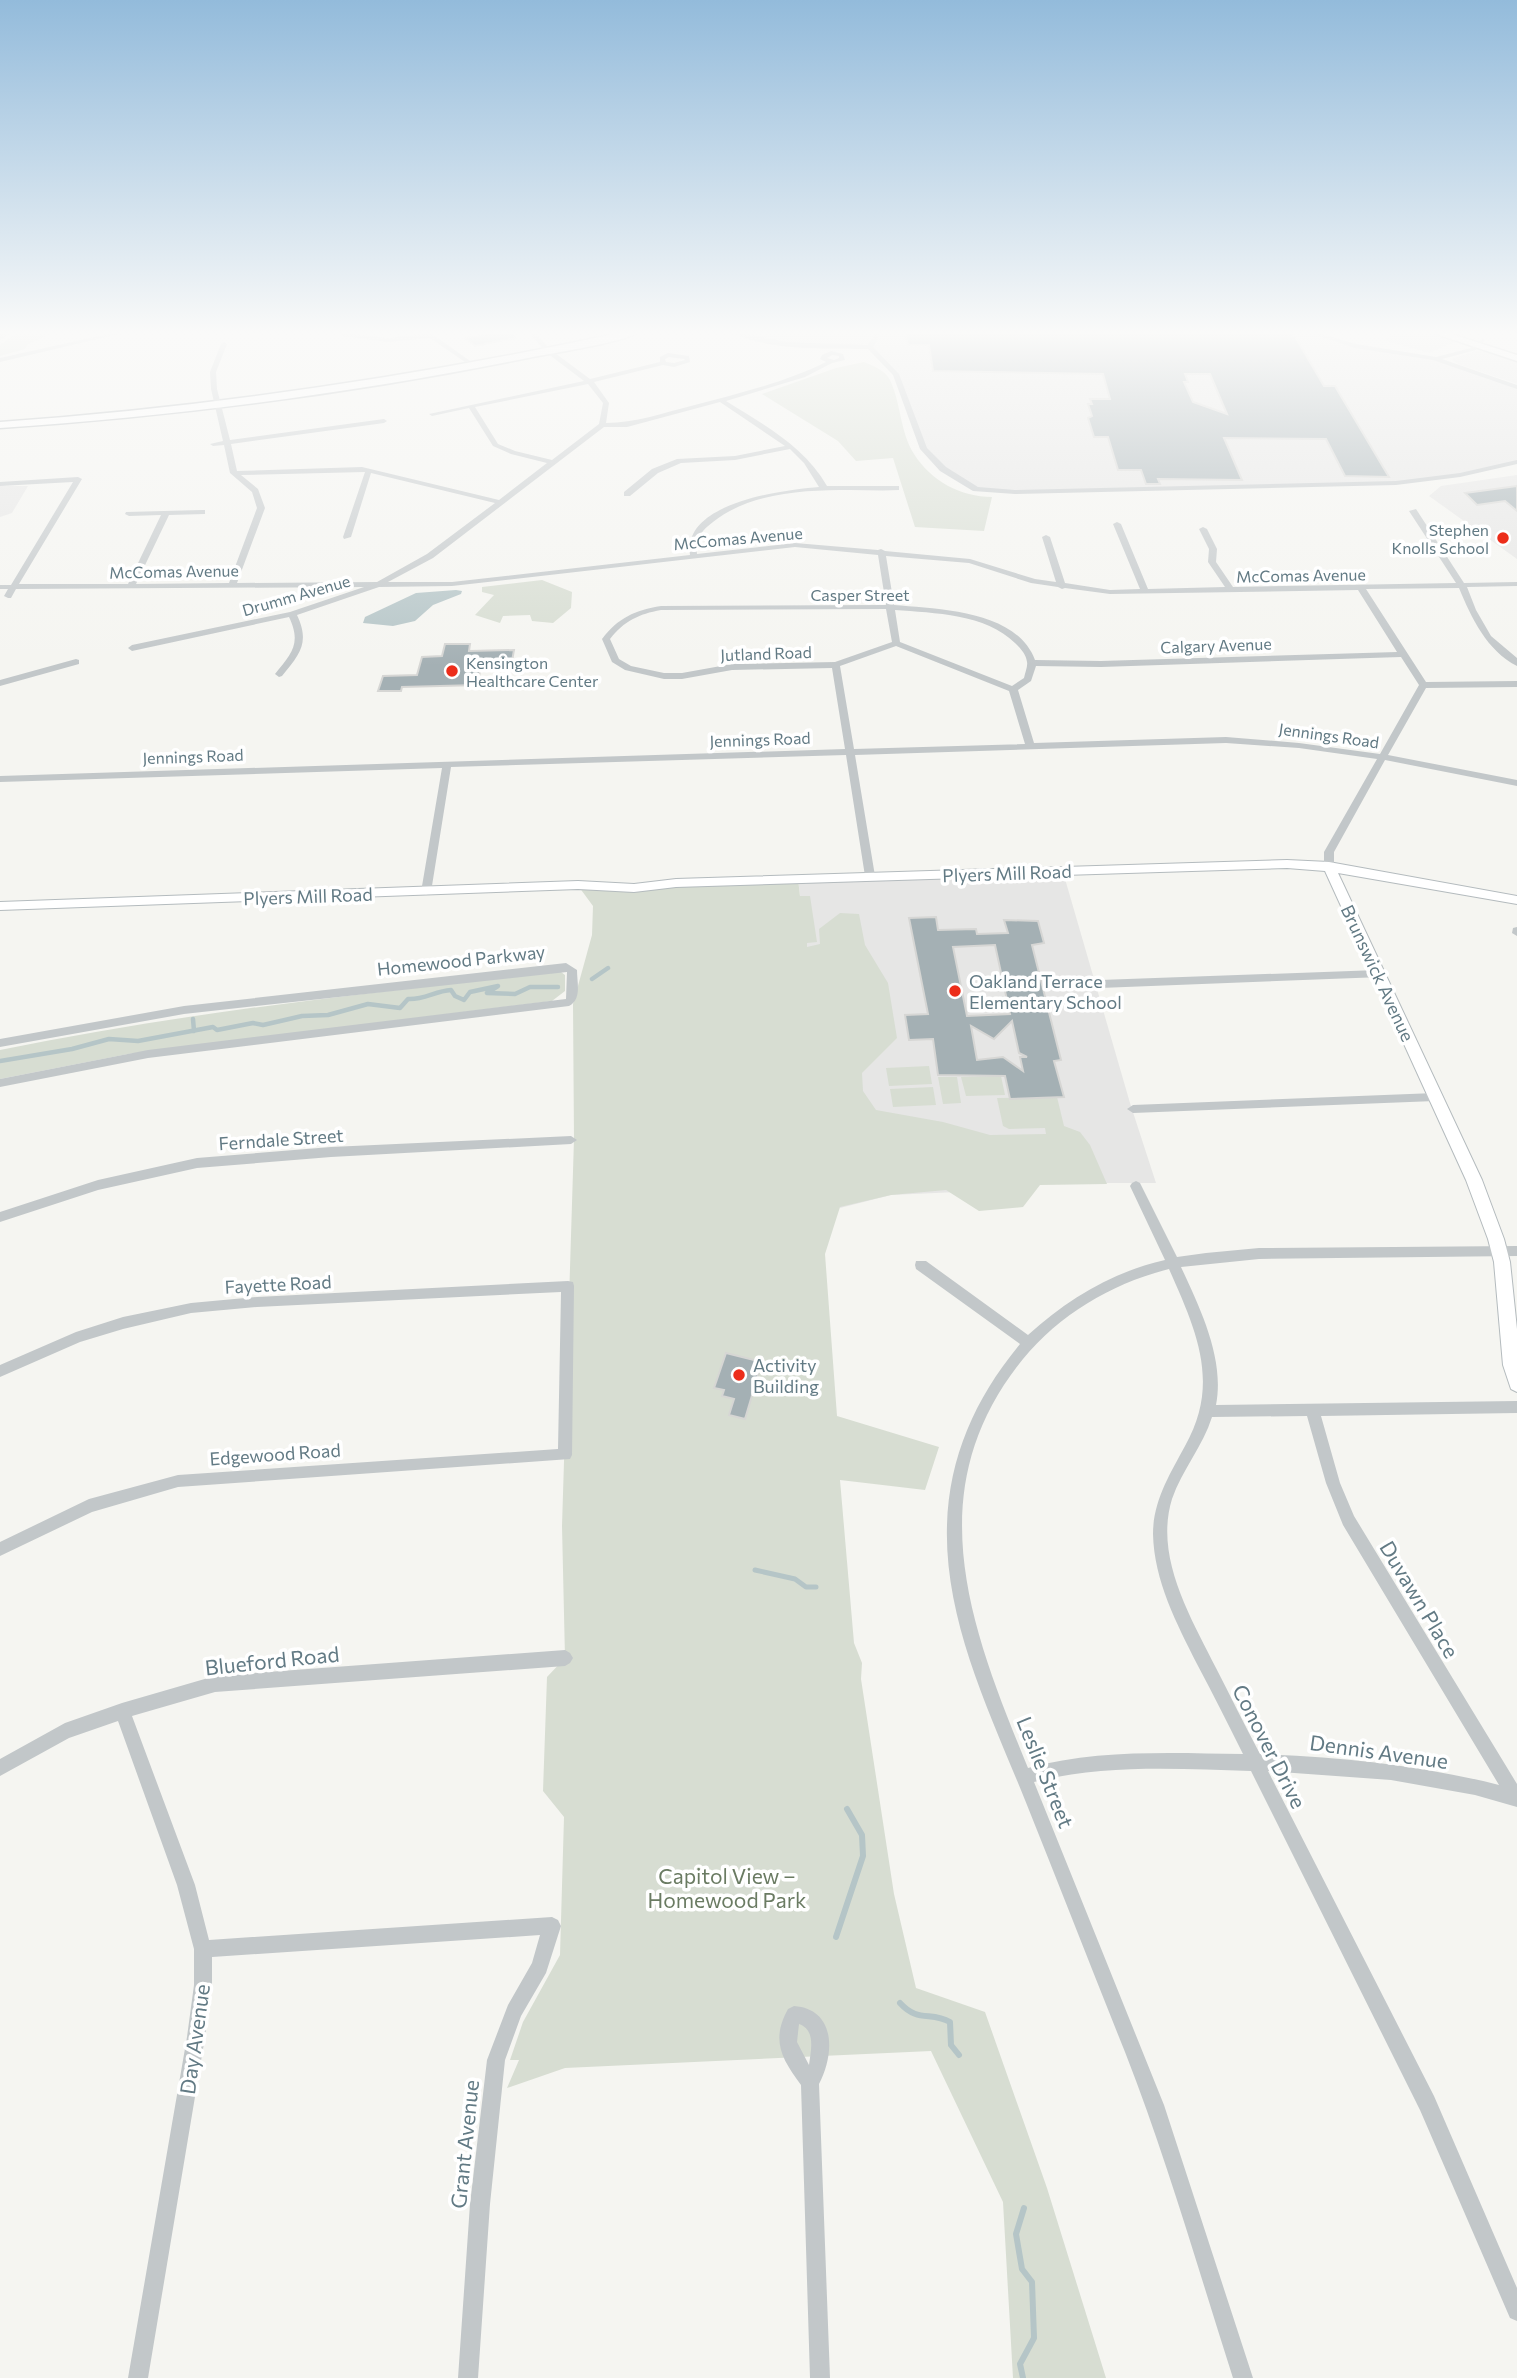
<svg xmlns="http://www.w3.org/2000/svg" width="1517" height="2378" viewBox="0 0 1517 2378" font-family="Commissioner,sans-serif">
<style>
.built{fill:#e6e6e5}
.green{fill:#d7ddd2}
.water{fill:#b5c5c7}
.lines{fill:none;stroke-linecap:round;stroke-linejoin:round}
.stream-far2{stroke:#b5c5c7;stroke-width:4.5}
.stream-far1{stroke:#b5c5c7;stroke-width:5}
.stream{stroke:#b5c5c7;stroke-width:6}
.building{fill:#a4b0b4;stroke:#d6d6d4;stroke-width:2;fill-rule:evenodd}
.secondary-casing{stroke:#b4bbbe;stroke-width:2}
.primary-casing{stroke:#b3b9bc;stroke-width:3}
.street{fill:#c2c7c9;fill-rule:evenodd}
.secondary{fill:#fff;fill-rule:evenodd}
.primary{fill:#fff;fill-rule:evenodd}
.poi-dot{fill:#ec2d1a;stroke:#fff;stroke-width:2.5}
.labels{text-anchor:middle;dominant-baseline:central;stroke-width:7;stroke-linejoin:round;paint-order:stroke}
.far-poi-label{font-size:16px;fill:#627a84;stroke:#fff;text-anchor:end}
.far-street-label{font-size:16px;fill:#627a84;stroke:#fff}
.street-label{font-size:18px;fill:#627a84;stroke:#fff}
.poi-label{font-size:18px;fill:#627a84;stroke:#fff;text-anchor:start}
.near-street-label{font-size:21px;fill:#627a84;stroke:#fff}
.near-park-label{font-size:21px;fill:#6a7b62;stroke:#fff}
</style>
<rect width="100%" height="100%" fill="#f5f5f1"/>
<path class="built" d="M737,333H1313L1355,346L1434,358L1517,387V462L1460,475L1396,483L991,491L962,482L924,449L900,382L870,347L799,345Z
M1396,333H1426L1455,342L1429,353L1383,340Z
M1479,350L1517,361V384L1458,364L1451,359Z
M1517,475V559L1429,496L1441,486Z
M0,486H28L12,513L0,517Z
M1063,872L1130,1103L1156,1183H997L957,1192L891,1195L840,1208L798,879Z"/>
<path class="green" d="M16,333H53L28,344L25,349L0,356V345Z
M864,362C873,366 885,370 890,380C901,403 900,432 914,454C931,481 961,497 992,497L984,531L915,527L893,458L856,461L838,441L762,394L836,368Z
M542,580L572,592L571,608L553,623L532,621L530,615L503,616L500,623L475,615L494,595L482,592V587Z
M798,879L800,896H810L817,942L807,943V947L820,944L819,929L840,913L859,914L865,945L888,983L897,1038L862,1073L863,1091L876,1110L943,1122L990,1135L1046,1134L1045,1128L1009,1129L1003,1126L997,1098L1057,1097L1064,1126L1080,1132L1090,1145L1107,1184L1040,1185L1023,1207L979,1211L946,1190L891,1195L840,1207L825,1254L837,1416L939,1447L925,1490L840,1480L854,1643L862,1663L861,1679L894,1894L916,1988L985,2012L1047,2188L1106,2378H1013L1003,2202L931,2051L565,2068L507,2088L519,2060H510L523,2022L560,1955L564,1817L543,1791L547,1677L565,1658L562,1526L574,1139L573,1004L592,935L593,906L579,887Z
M561,972L565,975V991L552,1001L128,1054L0,1079V1050C185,1012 373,992 561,972Z
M929,1066L932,1084L889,1086L886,1068Z
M1001,1076L1005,1095L966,1096L961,1077Z
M938,1077H957L961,1103L943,1104Z
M933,1087L936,1105L893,1107L890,1089Z"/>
<path class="water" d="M456,590L462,591L461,594L433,605L415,621L393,626L363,623L365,617L416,593Z"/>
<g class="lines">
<path class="stream-far2" d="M592,979L608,968
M193,1019L194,1031
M0,1061L72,1049L109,1039L138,1041L213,1027L217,1030L253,1023L263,1025L302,1016L328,1015L368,1004L400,1008L408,999C424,1000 435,991 451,990L455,996L464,1000L470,992L498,986L487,993L515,994L530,987H558"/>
<path class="stream-far1" d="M755,1570L795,1579L806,1587H816"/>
<path class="stream" d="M836,1937L863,1856L862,1835L847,1809
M900,2003C918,2023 931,2011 950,2022L951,2045L959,2055
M1023,2378L1020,2364L1034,2338L1032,2282L1022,2269L1016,2234L1024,2208"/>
</g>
<path class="building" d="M487,333H514L515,338L475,346L465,338Z
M905,333H1293L1324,386H1335L1389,477L1345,476L1326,439L1224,438L1242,480L1158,479L1160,484H1146L1141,470H1118L1108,437H1094L1088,418L1092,416L1088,404H1092L1090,399H1110L1103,374L933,371L929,345H908ZM1185,374H1210L1227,414L1193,402L1184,382H1188Z
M1517,486V511L1505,501L1477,505L1465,493Z
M445,644H470L469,651L514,650L512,661L481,662L478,685L402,687L401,691H378L383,676L417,675L422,657L442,656Z
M936,917L938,930L976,929L977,934L1008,933L1004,920L1038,921L1044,943L1032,945L1061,1060L1054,1061L1064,1097L1010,1099L1005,1076L938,1075L933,1039L909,1040L905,1015L928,1014L909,918ZM995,945L1010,1014L967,1016L953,947ZM1012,1021L1019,1053L1027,1057H1020L1023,1071L1003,1057L977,1060L971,1026L994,1039Z
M726,1353L762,1362L745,1419L729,1415L734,1399L722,1396L724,1390L714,1388Z"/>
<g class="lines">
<g class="secondary-casing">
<path id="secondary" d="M1287,860L1329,862L1517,896V904L1338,873L1482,1180L1504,1239L1510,1262L1517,1329V1392L1511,1389L1503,1365L1494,1262L1488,1239L1466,1180L1325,871L1287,868L676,887L634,892L578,889L0,910V902L578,881L634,884L676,879Z"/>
</g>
<g class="primary-casing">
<path id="primary" d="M619,333H637C621,343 546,354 523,359C350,394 176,416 0,428V422C209,407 414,377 619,333Z
M1433,333H1448L1517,355V361Z"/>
</g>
<path class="street" d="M3,333H10L0,340V335Z
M112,333H123L0,362V358Z
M345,333L388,338L431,333L470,361L465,362L430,338L388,342L343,336Z
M529,333H535L551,350L590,379L660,362V357L668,353L689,356L690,362L674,367L663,365L594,382L609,403L606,423C635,423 663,413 691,406C736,394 784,383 826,362L820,359L822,355L831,351L843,354L845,360L832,363L805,377L726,401C764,425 804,446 827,486H899V490C883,491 866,490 850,490C805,490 751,492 713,522C701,531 695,539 697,554L795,543L878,550L881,549L885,551L970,559L1035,579L1056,582L1042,537L1046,535L1050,537L1065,583L1110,590L1140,589L1113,524L1117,522L1121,524L1148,589L1225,587L1208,562L1209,549L1199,529L1203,527L1207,529L1217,549L1216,562L1233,587L1456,583L1409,511L1416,509L1464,583L1517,582V586L1467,587L1476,610L1491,636L1517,658V666C1487,651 1471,617 1459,588L1366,589L1426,682L1517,681V687L1426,688L1388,755L1517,780V786L1385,760L1334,852V866L1329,869L1324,866V852L1377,759L1299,748L1226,743L855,755L875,876L870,879L865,876L846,755L451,767L431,892L426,895L421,892L442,768L0,782V776L845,749L832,668L732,670L682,679H664L625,670L612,662L602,639C618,618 635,610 661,606L886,605L878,555L795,547L452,586L379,587L297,615C310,643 300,654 282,676L279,677L275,674C291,654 302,644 289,617L132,651L128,648L132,645L290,612L364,587L16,589L11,598H8L4,596L8,589H0V585H11L73,482L0,486V482L78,477L82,479L19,584H128L161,515L129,516L125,514L126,512L202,510H205V514L169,515L136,584L229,583L257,508L252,492L230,473L224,445L213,446L210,444L223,441L211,389L210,372L221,344L224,342L227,344L216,372L217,389L230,440L384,419L387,421L384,423L231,444L237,471L362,467L499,500L547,463L511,454L493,446L469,408L432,416L429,414L584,381L547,353ZM832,355L839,356V358L834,360L827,358ZM669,357L684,359L685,360L674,363L666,362L665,359ZM588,384L603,403L599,424L552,460L515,451L498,444L475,407ZM720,402L785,446L735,456L677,459L652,469L624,492V496H630L658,473L681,463L735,460L790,449L804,463L819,487C784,490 682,502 690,555L452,582H388L433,558L604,427H627ZM365,472L343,537L344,539L351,537L371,473L495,503L427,554L377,582L237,583L265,508L258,489L241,475ZM886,556L969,563L1031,583L1058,587L1062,589L1065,588L1110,594L1358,590L1397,652L1101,661L1035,660C1016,610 939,609 894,605ZM886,609L892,642L835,662L732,664L682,673H664L631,666L619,659L610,639C624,621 639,614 661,610ZM895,610C934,613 986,614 1015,643C1021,649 1026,654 1027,662C1028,666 1025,673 1024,678L1012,686L900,642ZM896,646L1009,691L1025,744L854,749L840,666ZM1401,657L1419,685L1380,754L1299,743L1226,737L1034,743L1018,690L1031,681L1036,666L1101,667Z
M734,333H743L786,342L868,345L875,333H881L873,347L899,374L927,448L946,467L978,487L1015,490L1396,481L1460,473L1517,460V464L1460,477L1396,485L1015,494L973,491L940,471L920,449L893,375L868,349C830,348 767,351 734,333Z
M1310,333H1319L1356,344L1436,357L1471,348L1472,343L1484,339V341L1477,345L1476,350L1442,359L1517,385V389L1433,360L1355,348Z
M76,659L79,660V664L0,686V680Z
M1517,927V936L1512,933L1513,928Z
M566,963L577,970C577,983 582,999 569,1006L148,1058L0,1087V1079L148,1050L566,999L567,972L184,1014L0,1047V1039L184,1006Z
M1378,970L1383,974L1382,977L1100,988L1095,984L1100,980Z
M1435,1093L1441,1097L1435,1101L1133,1113L1127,1109L1133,1105Z
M571,1136L577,1140L571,1144L331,1157L197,1168L98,1190L0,1222V1212L98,1180L197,1158L331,1147Z
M1136,1181L1140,1183L1177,1257L1206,1253L1259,1248L1517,1246V1256L1259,1259L1181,1267C1200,1308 1225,1359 1216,1405L1517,1401V1413L1321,1416L1340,1483L1354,1516L1517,1784V1807L1475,1795L1391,1780L1268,1771L1434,2096L1517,2288V2321L1510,2318L1420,2110L1251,1771C1180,1769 1104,1764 1034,1782L1164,2105L1253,2378H1233C1198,2269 1167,2159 1125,2052C1092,1970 1060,1887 1027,1805C992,1717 944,1623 947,1525C949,1456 976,1397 1020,1344L916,1269L915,1265L916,1261H926L1028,1335C1068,1299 1112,1272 1165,1260L1130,1186L1132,1183ZM1169,1269C1196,1330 1221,1383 1185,1446C1170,1474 1153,1501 1153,1534C1154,1581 1177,1624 1197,1664C1213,1694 1228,1724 1243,1754C1172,1753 1097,1749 1028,1768C971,1629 916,1491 1023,1359C1060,1314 1113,1283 1169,1269ZM1307,1416L1326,1483L1343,1525L1499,1785C1421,1765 1341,1757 1260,1754C1245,1726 1231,1697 1216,1668C1191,1618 1154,1557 1172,1499C1182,1470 1203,1446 1212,1417Z
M568,1281L573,1282L574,1286L572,1455L570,1459L178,1487L92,1512L0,1556V1542L89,1499L178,1475L558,1449L561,1292L257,1307L191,1313L123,1329L80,1342L0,1377V1365L76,1332L123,1317L191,1303L257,1297Z
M565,1650L570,1653L573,1658L570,1663L565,1666L215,1692L132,1716L195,1885L209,1940L552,1917L558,1920L561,1926L546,1973L521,2016L505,2060L490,2204L478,2378H458L470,2204L487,2060L508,2005L532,1963L540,1935L212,1957V1985L205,2037L148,2378H128L187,2037L194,1985V1949L177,1885L118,1721L69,1738L0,1776V1759L65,1723L122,1703L215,1676Z
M794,2006C836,2009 835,2054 819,2084L830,2378H810L801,2085C781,2058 771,2040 788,2009ZM799,2024C816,2030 811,2050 809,2065L797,2042Z"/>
<use href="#secondary" class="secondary"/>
<use href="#primary" class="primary"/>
</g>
<linearGradient id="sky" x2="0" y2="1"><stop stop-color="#93bbdb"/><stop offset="0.5" stop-color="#fafaf9"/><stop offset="1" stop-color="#fafaf9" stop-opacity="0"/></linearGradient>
<rect width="1517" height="666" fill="url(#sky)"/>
<g class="poi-dot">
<circle cx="1503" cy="538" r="7"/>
<circle cx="452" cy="671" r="7"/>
<circle cx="955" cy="991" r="7"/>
<circle cx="739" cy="1375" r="7"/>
</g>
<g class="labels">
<g class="far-poi-label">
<text x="1489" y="529">Stephen<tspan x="1489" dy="18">Knolls School</tspan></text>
<text x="466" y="662" text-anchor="start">Kensington<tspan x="466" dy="18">Healthcare Center</tspan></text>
</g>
<g class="far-street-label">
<text transform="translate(738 538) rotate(-5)">McComas Avenue</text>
<text transform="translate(174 571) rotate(-1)">McComas Avenue</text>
<text transform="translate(1301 575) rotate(-1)">McComas Avenue</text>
<text x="860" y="594">Casper Street</text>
<text transform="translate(296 595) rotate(-16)">Drumm Avenue</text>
<text transform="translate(1216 645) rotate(-2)">Calgary Avenue</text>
<text transform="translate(766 653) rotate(-2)">Jutland Road</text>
<text transform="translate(1329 735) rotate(8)">Jennings Road</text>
<text transform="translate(760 739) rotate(-2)">Jennings Road</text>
<text transform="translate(193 756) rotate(-2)">Jennings Road</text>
</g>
<g class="street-label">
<text transform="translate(1007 873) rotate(-2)">Plyers Mill Road</text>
<text transform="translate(308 896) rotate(-2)">Plyers Mill Road</text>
<text transform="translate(461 960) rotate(-6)">Homewood Parkway</text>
<text transform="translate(1378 973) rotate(65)">Brunswick Avenue</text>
<text transform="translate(281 1139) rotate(-4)">Ferndale Street</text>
<text transform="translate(278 1284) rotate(-3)">Fayette Road</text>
<text transform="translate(275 1454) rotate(-4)">Edgewood Road</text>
</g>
<g class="poi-label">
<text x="969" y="981">Oakland Terrace<tspan x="969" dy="21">Elementary School</tspan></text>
<text x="753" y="1365">Activity<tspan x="753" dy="21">Building</tspan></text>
</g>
<g class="near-street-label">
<text transform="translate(1420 1599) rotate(59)">Duvawn Place</text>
<text transform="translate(272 1660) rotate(-6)">Blueford Road</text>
<text transform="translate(1270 1746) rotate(63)">Conover Drive</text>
<text transform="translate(1379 1751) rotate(8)">Dennis Avenue</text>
<text transform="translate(1046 1772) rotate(68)">Leslie Street</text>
<text transform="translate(194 2039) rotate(-82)">Day Avenue</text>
<text transform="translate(464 2144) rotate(-84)">Grant Avenue</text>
</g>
<g class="near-park-label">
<text x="727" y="1875">Capitol View –<tspan x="727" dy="24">Homewood Park</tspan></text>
</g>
</g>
</svg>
